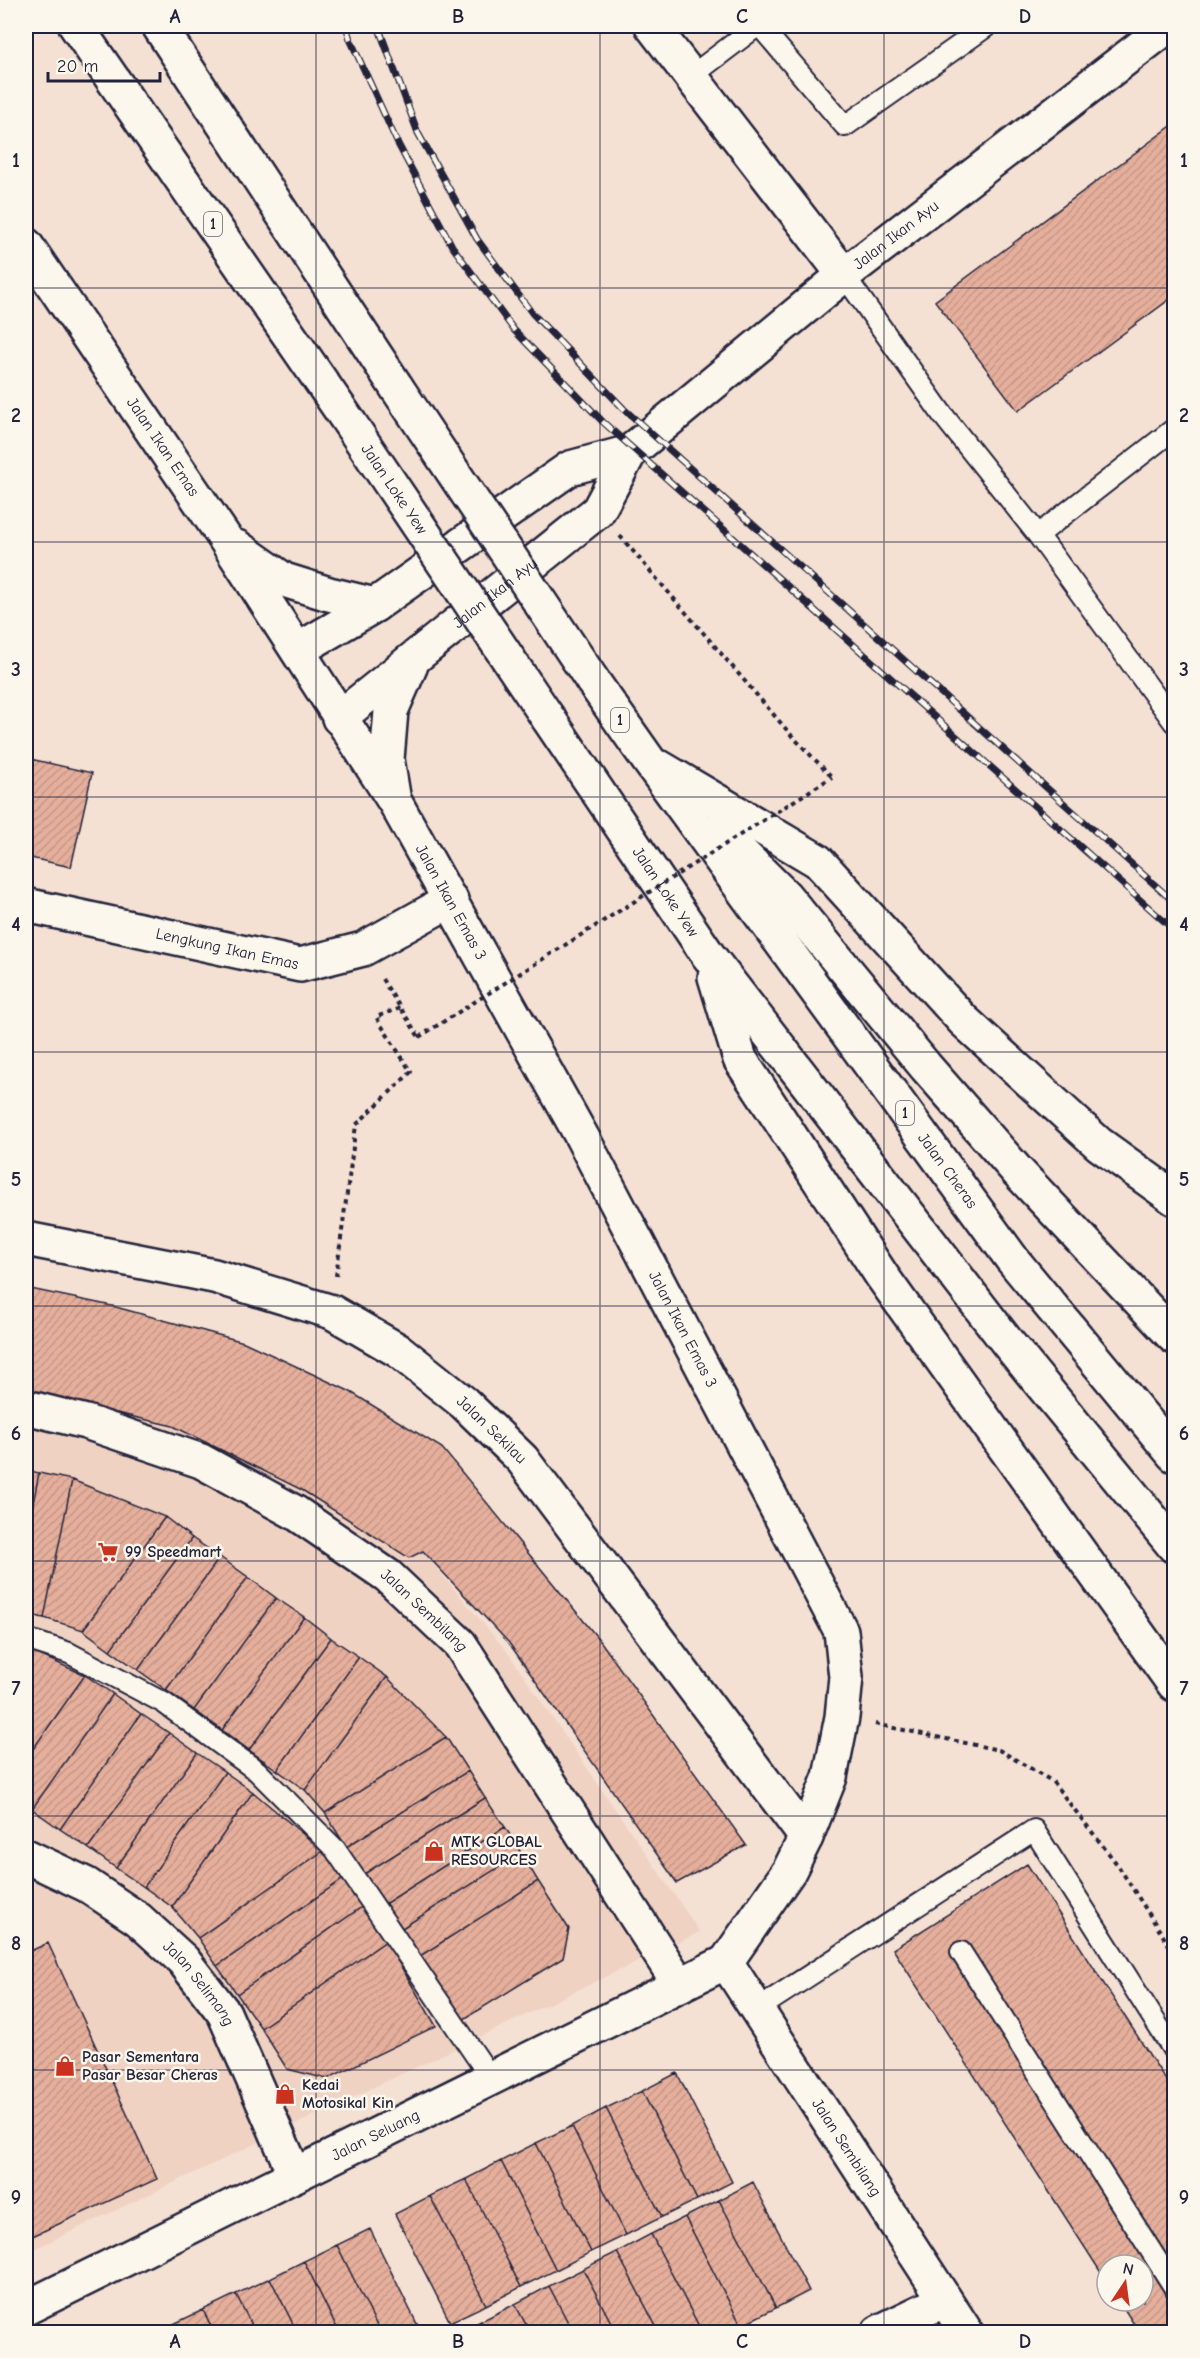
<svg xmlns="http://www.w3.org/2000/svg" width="1200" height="2358" viewBox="0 0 1200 2358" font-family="'Comic Neue',sans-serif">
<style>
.built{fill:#f0d2c3}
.building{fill:url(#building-hatch);stroke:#22223b;stroke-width:1.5}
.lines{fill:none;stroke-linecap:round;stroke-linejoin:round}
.lane-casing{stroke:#22223b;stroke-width:24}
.street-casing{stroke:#22223b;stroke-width:38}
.secondary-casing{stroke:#22223b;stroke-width:38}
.highway-casing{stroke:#22223b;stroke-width:38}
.path{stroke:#22223b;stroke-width:4;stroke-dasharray:4.5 4.5;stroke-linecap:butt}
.lane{stroke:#fbf7ec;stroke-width:20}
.street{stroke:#fbf7ec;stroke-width:33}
.secondary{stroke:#fbf7ec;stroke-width:33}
.highway{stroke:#fbf7ec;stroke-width:33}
.rail-casing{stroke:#22223b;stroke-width:7}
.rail{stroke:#fbf7ec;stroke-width:4.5;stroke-dasharray:14;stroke-linecap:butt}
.highway-bridge-casing{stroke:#22223b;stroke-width:38;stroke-linecap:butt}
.path-bridge{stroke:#22223b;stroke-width:4;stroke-dasharray:4.5 4.5;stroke-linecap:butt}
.highway-bridge{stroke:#fbf7ec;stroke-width:33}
.grid{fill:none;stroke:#22223b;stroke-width:1.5;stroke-opacity:0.55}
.labels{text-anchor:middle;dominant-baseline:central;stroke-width:5;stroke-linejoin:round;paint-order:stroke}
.shield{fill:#fbf7ec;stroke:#636270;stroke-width:1.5}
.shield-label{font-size:15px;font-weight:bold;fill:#22223b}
.street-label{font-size:16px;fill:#22223b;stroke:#fbf7ec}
.poi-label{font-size:16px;font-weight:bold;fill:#22223b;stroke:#fbf7ec;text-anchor:start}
.neatline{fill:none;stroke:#22223b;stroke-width:2}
.grid-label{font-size:20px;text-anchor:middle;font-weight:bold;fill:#22223b}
</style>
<defs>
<pattern id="building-hatch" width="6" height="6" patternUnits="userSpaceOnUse" patternTransform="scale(1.5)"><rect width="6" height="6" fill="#e6af9c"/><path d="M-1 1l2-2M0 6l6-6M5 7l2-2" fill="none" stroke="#c59687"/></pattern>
</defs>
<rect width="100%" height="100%" fill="#f5e1d4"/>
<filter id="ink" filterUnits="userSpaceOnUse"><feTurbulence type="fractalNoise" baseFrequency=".0167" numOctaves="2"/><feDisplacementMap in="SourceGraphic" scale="12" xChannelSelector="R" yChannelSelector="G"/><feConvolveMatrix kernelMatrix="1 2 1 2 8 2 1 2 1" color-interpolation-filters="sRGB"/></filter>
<g filter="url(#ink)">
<path class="built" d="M26,1380L209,1420L404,1530L506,1650L700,1932L26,2253Z"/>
<path class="building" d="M1174,124V296L1018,411L935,301Z
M26,758L92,773L71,867L26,857Z
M26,1288L112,1306L244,1342L349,1391L442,1448L601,1642L746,1845L677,1883L509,1643L423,1551L409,1558L302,1490L173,1426L26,1392Z
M26,1470L39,1473L26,1540Z
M39,1473L72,1480L44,1618L26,1614V1540Z
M72,1480L165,1517L83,1630L44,1618Z
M165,1517L192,1538L110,1650L83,1630Z
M192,1538L220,1557L138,1670L110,1650Z
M220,1557L248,1577L166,1690L138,1670Z
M248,1577L276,1598L194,1710L166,1690Z
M276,1598L304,1617L222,1730L194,1710Z
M304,1617L331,1638L249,1750L222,1730Z
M331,1638L359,1657L277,1770L249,1750Z
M26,1649L85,1675L26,1759Z
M359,1657L387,1677L305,1790L277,1770Z
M85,1675L113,1694L32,1809L26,1805V1759Z
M387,1677L446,1737L325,1813L305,1790Z
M113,1694L141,1714L60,1829L32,1809Z
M141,1714L169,1733L88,1848L60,1829Z
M169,1733L197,1753L116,1868L88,1848Z
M446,1737L468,1771L346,1847L325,1813Z
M197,1753L225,1772L144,1887L116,1868Z
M468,1771L485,1798L364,1874L346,1847Z
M225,1772L253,1792L172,1907L144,1887Z
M253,1792L323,1851L198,1938L172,1907Z
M485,1798L505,1827L383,1905L364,1874Z
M505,1827L521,1853L399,1930L383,1905Z
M323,1851L343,1879L217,1966L198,1938Z
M521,1853L538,1881L417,1958L399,1930Z
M1027,1864L1174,2093V2332H1139L1119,2301H1143V2265H1107V2282L893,1949Z
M343,1879L363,1906L237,1994L217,1966Z
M538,1881L569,1929L563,1958L456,2024L417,1958Z
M363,1906L386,1941L261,2028L237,1994Z
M386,1941L436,2026L327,2079L287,2069L261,2028Z
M48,1943L157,2179L26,2239V1953Z
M677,2073L732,2182L697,2200L642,2091Z
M642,2091L697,2200L662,2217L606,2108Z
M606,2108L662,2217L626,2235L572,2126Z
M572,2126L626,2235L591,2252L536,2143Z
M536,2143L591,2252L556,2270L501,2161Z
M501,2161L556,2270L521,2287L466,2179Z
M466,2179L521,2287L486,2305L430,2196Z
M753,2182L809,2291L776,2308L719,2200Z
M430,2196L486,2305L450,2322L395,2214Z
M719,2200L776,2308L741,2325L685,2217Z
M685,2217L741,2325L728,2332H702L651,2234Z
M370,2229L421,2332H380L337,2245Z
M651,2234L702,2332H659L617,2252Z
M337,2245L380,2332H339L304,2261Z
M617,2252L659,2332H616L583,2269Z
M304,2261L339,2332H297L270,2278Z
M583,2269L616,2332H573L549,2286Z
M270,2278L297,2332H255L236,2294Z
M549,2286L573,2332H530L515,2304Z
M236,2294L255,2332H214L203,2310Z
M515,2304L530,2332H487L481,2321Z
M203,2310L214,2332H172L169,2326Z
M481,2321L487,2332H459Z
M169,2326L172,2332H156Z"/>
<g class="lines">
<g class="lane-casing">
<path id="lane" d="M760,26L845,126L987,26
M690,77L757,26
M844,275L942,414L1038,535
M1174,429L1038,535L1174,722
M26,1639L69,1653L164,1703L257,1771L335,1849L491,2078
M961,1952L1174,2287
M756,2010L1034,1830L1174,2051"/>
</g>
<g class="street-casing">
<g id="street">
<path d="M652,26L844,275"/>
<path id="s1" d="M26,905L300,965L363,949L451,900"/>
<path id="s2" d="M26,1407L86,1422L201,1461L296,1513L388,1576L460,1644L680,1985"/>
<path id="s3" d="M26,1856L87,1885L138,1919L183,1960L224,2013L295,2175"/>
<path id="s4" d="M26,2308L726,1962"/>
<path d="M879,2332L945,2300"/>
</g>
</g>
<g class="secondary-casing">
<g id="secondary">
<path id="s5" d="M26,245L224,537L395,802L582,1137L841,1631L846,1677L842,1717L830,1777L806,1837L789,1871L726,1962L966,2332"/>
<path d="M237,547L284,580L329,594L375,605"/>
<path d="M298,650L375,605L570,468L630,452"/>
<path id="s6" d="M339,718L598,511L630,452L844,275L1168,26"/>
<path d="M393,795L387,759L391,711L411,665"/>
<path id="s7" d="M26,1239L214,1276L332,1312L399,1351L464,1403L522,1459L806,1837"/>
</g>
</g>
<g class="highway-casing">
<g id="highway">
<path d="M76,26L349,422"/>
<path d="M159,26L397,388"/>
<path id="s8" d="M592,680L649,761L1012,1259L1174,1455"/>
<path id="s9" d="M548,718L708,955L1007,1342L1174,1546"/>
<path d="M661,768L818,861L963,1020L1099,1144L1174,1198"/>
<path d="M718,830L785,896L926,1067L1018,1172L1174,1337"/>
<path d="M715,977L740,1059L882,1276L1174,1684"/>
</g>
</g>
<path class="path" d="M620,536L792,736L832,777
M382,979L419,1037
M336,1276L356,1125L411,1072L376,1017L400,1008
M875,1724L999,1750L1052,1781L1117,1864L1174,1953"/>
<use href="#lane" class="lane"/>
<use href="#street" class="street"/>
<use href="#secondary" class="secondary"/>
<use href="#highway" class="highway"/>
<g class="rail-casing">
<path id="rail" d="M346,26L350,39L397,142L452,246L514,330L603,422L1174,930
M378,26L418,133L477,239L532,313L624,409L1174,902"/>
</g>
<use href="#rail" class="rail"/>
<g class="highway-bridge-casing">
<g id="highway-bridge">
<path d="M397,388L592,680"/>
<path id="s10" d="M349,422L548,718"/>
</g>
</g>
<path class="path-bridge" d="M419,1037L832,777"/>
<use href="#highway-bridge" class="highway-bridge"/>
</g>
</g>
<path class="grid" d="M316,26V2332M600,26V2332M884,26V2332M26,288H1174M26,542H1174M26,797H1174M26,1052H1174M26,1306H1174M26,1561H1174M26,1816H1174M26,2070H1174"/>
<defs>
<g id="supermarket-bare" transform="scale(1.62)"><path d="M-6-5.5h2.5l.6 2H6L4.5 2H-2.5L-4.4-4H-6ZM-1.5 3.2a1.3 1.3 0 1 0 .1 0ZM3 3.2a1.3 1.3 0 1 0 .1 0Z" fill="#c8321e" stroke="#fbf7ec" stroke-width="2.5" paint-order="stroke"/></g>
<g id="shop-bare" transform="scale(1.62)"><path d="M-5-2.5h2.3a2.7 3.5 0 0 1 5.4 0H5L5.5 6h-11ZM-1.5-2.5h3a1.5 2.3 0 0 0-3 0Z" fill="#c8321e" stroke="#fbf7ec" stroke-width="2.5" paint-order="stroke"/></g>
</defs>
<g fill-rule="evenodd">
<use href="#supermarket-bare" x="108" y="1552"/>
<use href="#shop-bare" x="434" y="1851"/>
<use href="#shop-bare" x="65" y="2066"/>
<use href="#shop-bare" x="285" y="2094"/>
</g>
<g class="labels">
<g class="shield">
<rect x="204" y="212" width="18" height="24" rx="4.5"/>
<rect x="611" y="708" width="18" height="24" rx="4.5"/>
<rect x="896" y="1101" width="18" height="24" rx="4.5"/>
</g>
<g class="shield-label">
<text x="213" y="224">1</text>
<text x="620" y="720">1</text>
<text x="905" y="1113">1</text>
</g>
<g class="street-label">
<text stroke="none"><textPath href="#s6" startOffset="742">Jalan Ikan Ayu</textPath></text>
<text stroke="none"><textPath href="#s5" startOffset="244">Jalan Ikan Emas</textPath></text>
<text stroke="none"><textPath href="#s10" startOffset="81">Jalan Loke Yew</textPath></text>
<text stroke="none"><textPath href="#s6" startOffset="200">Jalan Ikan Ayu</textPath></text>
<text stroke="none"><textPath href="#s9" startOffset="210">Jalan Loke Yew</textPath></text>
<text stroke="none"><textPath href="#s5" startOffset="783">Jalan Ikan Emas 3</textPath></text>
<text stroke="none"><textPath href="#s1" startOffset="206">Lengkung Ikan Emas</textPath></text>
<text stroke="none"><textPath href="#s8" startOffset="606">Jalan Cheras</textPath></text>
<text stroke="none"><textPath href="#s5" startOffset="1269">Jalan Ikan Emas 3</textPath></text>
<text stroke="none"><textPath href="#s7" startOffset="514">Jalan Sekilau</textPath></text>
<text stroke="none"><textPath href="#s2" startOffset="453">Jalan Sembilang</textPath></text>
<text stroke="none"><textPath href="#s3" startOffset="218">Jalan Selimang</textPath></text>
<text stroke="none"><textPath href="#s4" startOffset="390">Jalan Seluang</textPath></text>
<text stroke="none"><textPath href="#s5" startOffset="2192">Jalan Sembilang</textPath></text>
</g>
<g class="poi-label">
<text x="125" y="1552">99 Speedmart</text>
<text x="451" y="1842">MTK GLOBAL<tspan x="451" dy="18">RESOURCES</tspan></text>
<text x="82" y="2057">Pasar Sementara<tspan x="82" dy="18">Pasar Besar Cheras</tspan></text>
<text x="302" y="2085">Kedai<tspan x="302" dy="18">Motosikal Kin</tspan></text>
</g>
</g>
<rect width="1200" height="2358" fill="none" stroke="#fbf7ec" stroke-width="66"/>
<g transform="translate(1125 2283) rotate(13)"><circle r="28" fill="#fbf7ec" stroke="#a4a2a5" stroke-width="1.5"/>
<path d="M0-4.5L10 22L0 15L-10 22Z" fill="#c8321e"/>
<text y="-9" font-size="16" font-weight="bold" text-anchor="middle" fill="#22223b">N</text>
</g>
<path d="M48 72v9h112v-9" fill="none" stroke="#22223b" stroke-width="3"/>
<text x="57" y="72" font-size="18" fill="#22223b" stroke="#fbf7ec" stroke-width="4.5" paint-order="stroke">20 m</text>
<rect x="33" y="33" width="1134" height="2292" class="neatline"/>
<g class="grid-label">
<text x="175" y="23">A</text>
<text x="458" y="23">B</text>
<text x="742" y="23">C</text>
<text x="1025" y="23">D</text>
<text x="16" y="167">1</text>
<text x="1184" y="167">1</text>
<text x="16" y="422">2</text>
<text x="1184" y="422">2</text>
<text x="16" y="676">3</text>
<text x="1184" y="676">3</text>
<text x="16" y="931">4</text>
<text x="1184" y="931">4</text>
<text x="16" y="1186">5</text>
<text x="1184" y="1186">5</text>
<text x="16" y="1440">6</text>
<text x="1184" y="1440">6</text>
<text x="16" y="1695">7</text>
<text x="1184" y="1695">7</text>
<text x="16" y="1950">8</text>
<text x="1184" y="1950">8</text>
<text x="16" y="2204">9</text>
<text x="1184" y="2204">9</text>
<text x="175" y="2348">A</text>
<text x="458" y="2348">B</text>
<text x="742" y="2348">C</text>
<text x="1025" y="2348">D</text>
</g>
</svg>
